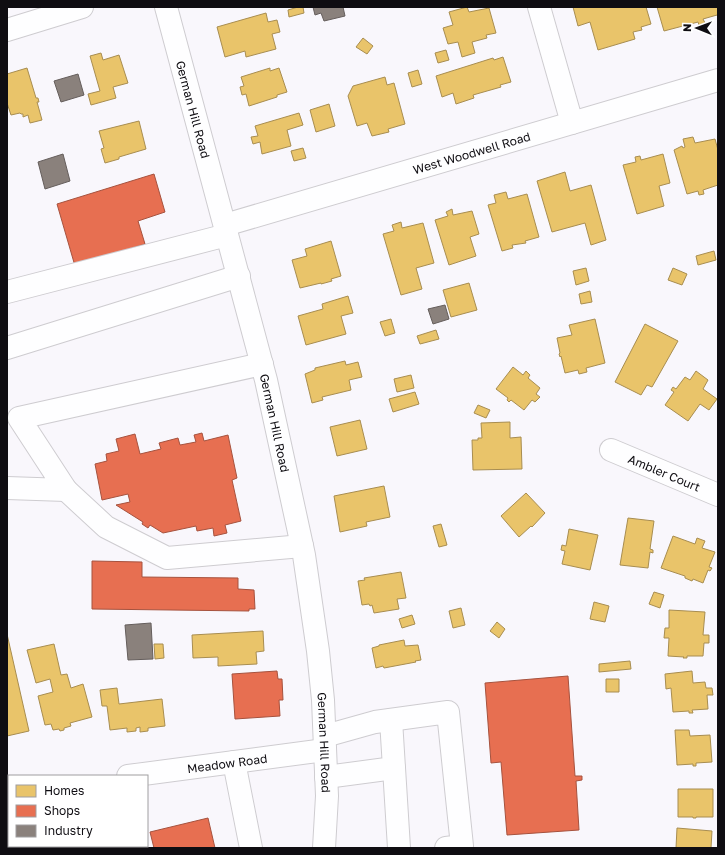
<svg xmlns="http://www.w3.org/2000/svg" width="725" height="855" viewBox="0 0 725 855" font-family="'Golos Text',sans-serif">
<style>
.homes{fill:#e9c46a;stroke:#a88d50}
.shops{fill:#e76f51;stroke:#a6523e}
.industry{fill:#8a817c;stroke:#655e5c}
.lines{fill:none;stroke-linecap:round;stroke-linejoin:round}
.minor-casing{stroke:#ceccd0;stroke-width:24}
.minor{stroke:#fefeff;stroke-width:22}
.labels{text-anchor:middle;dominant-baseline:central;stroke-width:4;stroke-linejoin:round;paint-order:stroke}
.street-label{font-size:12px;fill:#0f0d12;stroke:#fff}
</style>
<rect width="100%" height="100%" fill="#f9f7fc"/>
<path class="homes" d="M298,7H303L304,13L289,17L288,10Z
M467,7L469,12L489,8L496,33L486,35L487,38L472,42L475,53L462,57L458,42L448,44L443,28L453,25L449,12Z
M573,7H646L651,24L641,27L642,30L633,32L635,39L598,50L590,22L578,26Z
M657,7H718V17L717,15L703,19L705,23L699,25L698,22L664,31Z
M266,13L268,22L277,20L280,32L272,34L276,49L246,57L245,51L225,57L217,27Z
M363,38L373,46L367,54L356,47Z
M446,50L449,60L438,63L435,53Z
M101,53L103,60L119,55L128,83L113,87L116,98L91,105L88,94L100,91L90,56Z
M503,57L511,82L500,85L501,87L473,95L474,98L456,104L453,93L442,97L436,76L493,58L494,60Z
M27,68L36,98H38L39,102H37L42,120L30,123L28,115L23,117V114H21L20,113L11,115L7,103V74Z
M270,68V71L279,68L287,92L277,95V97L249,106L246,94L242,95L240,87L244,86L241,77Z
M418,70L422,84L412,87L408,73Z
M385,77L387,85L394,83L405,124L388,129L389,132L372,136L367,123L357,126L348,96L353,86Z
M329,104L335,126L316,132L310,110Z
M299,113L303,125L287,130L291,146L262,154L260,142L253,144L251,137L258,136L255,126Z
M139,121L146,149L119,157V159L105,163L101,149L104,148L99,131Z
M693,137L695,143L715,139L718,150V185L703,190L704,194L699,195L698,191L687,194L674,150L682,146L683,148L685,147L683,139Z
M303,148L306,158L294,161L291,151Z
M663,154L670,183L659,186L664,206L637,214L623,165L636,162L635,157L640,156L641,160Z
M565,172L570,191L591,185L606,240L591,245L585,223L552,232L537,181Z
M506,192L508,199L527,194L539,237L525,241L526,243L512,245L513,248L502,251L488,205L496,203L494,195Z
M452,209L453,215L472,211L479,234L470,237L476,256L449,265L435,220L448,216L446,212Z
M401,222L402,228L423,223L434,263L416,268L422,289L401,295L383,234L394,231L392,225Z
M331,241L341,276L331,279L332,281L321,284V283L300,288L292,260L307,256L305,249Z
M714,251L716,260L698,265L696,256Z
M586,268L589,281L576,285L573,271Z
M673,268L687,274L682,285L668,280Z
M469,283L477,310L451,317L443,290Z
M590,291L592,302L581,304L579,294Z
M348,296L353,313L341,316L346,334L306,345L298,316L323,309L322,304Z
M391,319L395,333L385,336L380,322Z
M595,319L605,363L586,368L587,372L579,374L578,370L565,373L561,356L560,357L559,354L560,353L557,338L572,335L569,325Z
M645,324L678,341L652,387L647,385L641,395L615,382Z
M436,330L439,339L420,344L417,336Z
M345,361L346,365L358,362L362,377L349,380L351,390L322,397L323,400L312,403L305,374L315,370V368Z
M513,367L523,375L526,371L530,375L528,378L540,388L536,394L540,397L535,402L532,400L524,410L511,400L509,402L507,400L508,398L496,389Z
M696,371L708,380L703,389L717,399L709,410L700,404L688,421L665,405L674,392L671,390L673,387L676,389L685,377L690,380Z
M411,375L414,388L397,392L394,379Z
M415,392L419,404L393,412L389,399Z
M478,405L490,410L486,418L474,413Z
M360,420L367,449L337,456L330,427Z
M510,422V438L521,437L522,469L473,470L472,440H478V438H482L481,423Z
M384,486L390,517L366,522L367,526L340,532L334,496Z
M526,493L545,513L532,527L531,526L519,537L501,516Z
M628,518L654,521L650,549L653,550V553L650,552L648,568L620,565Z
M441,524L447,545L439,547L433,526Z
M569,529L598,535L590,570L562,564L565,551L561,550L562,545L566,546Z
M673,536L695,544L697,538L705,541L702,548L715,552L709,567L712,568L710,571L708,570L703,583L693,579L692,581L685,578V576L661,568Z
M401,572L406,598L397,599L399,609L374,613L372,605L370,606L369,604L362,605L358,581L365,580L364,578Z
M654,592L664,595L660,608L649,604Z
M594,602L609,606L605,622L590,619Z
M461,608L465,625L453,628L449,611Z
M669,610L705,612L703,635H709V643H704L703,656H687V658H683L684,657L668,656L669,638H664L665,628H669Z
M412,615L415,624L402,628L399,619Z
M497,622L505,629L499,638L490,631Z
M263,631L264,651L256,652L257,664L218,666V657L193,658L192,635Z
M7,634L29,731L7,736Z
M404,640L405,646L418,645L421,660L415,661L416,662L384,668L383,666L376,668L372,648L379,646V645Z
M54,644L61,675L67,674L71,688L83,684L92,717L70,723L71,726L64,728V730L60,731L59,729L53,730L51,724L45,725L38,696L53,692L50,679L36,683L27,650Z
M154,644H163L164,658L155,659Z
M630,661L631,669L599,672V664Z
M692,671L693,683L705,682L706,688H712L713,695H707L708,709L692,710L693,713H689V711L673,712L671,688L666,689L665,674Z
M606,679H619V692H606Z
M117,688L119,704L162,699L165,726L148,728V731L140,732V727L136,728V731L127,732V728L110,730L107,706H102L100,690Z
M675,730H689L690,736L710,735L712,762L696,763V766H693V764L677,765Z
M678,789H713V817H696V818H693V817H678Z
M677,828L712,831L711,848H676Z
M37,846H54V848H34L37,847Z
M82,846H109L110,848H82Z"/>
<path class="shops" d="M154,174L165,212L138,221L145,244L75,266L57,204Z
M202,433L204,441L228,435L237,478L232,480L241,521L225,525L227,533L214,536L213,528L197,531L196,526L163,533L150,525L148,528L142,524L143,522L116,505L130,502L128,494L102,500L95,464L107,461L106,454L119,451L116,439L135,434L140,454L161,449L159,443L178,438L180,445L196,442L194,435Z
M92,561L142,562V577L238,578V589L254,590L255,609H249V611L92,609Z
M277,671L278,679H282L283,700H279L280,716L235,719L232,674Z
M568,676L575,776H582V780L576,781L579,830L507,835L501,762L491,763L485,683Z
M208,818L215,848H154L150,832Z"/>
<path class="industry" d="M313,7H343L345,16L324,21L321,13L315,15Z
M78,74L84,95L61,102L54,81Z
M63,154L70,181L45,189L38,162Z
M445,305L449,319L433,324L428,309Z
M151,623L153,659L128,660L125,625Z"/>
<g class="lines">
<g class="minor-casing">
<g id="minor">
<path id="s1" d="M166,7L266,380L304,555L318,651L323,700L327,796L324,848"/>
<path d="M539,7L572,123"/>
<path d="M7,30L82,7"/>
<path id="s2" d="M225,225L718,80"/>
<path d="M7,292L227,235"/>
<path d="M7,348L239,276"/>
<path id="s3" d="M611,450L718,495"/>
<path d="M7,488L66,490L19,418L262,364"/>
<path d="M66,490L106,527L167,558L302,546"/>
<path d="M325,736L375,722L448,712L462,846L446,848"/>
<path d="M234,762L251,848"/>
<path d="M394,768L399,848"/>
<path id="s4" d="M128,776L325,750"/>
<path d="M326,777L394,768L391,720"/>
<path d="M7,792H9"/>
</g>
</g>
<use href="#minor" class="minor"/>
</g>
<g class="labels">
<g class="street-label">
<text stroke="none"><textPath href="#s1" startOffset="106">German Hill Road</textPath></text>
<text stroke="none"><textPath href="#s2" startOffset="257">West Woodwell Road</textPath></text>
<text stroke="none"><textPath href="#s1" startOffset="430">German Hill Road</textPath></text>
<text stroke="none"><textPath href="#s3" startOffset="58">Ambler Court</textPath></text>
<text stroke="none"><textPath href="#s1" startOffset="754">German Hill Road</textPath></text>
<text stroke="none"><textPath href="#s4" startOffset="100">Meadow Road</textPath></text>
</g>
</g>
<rect width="725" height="855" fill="none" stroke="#0f0d12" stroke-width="16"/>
<rect x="8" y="775" width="140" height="72" fill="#ffffff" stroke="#9f9ea0"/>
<rect x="16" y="785" width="20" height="12" fill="#e9c46a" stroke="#9f9ea0"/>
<text x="44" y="795" font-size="12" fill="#0f0d12">Homes</text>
<rect x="16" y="805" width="20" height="12" fill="#e76f51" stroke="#9f9ea0"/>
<text x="44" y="815" font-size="12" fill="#0f0d12">Shops</text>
<rect x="16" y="825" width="20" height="12" fill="#8a817c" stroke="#9f9ea0"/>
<text x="44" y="835" font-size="12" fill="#0f0d12">Industry</text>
<g transform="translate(697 28) rotate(271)" stroke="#ffffff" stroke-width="3" paint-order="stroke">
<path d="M0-3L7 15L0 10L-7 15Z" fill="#0f0d12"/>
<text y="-6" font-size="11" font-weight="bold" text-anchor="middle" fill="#0f0d12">N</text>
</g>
</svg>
